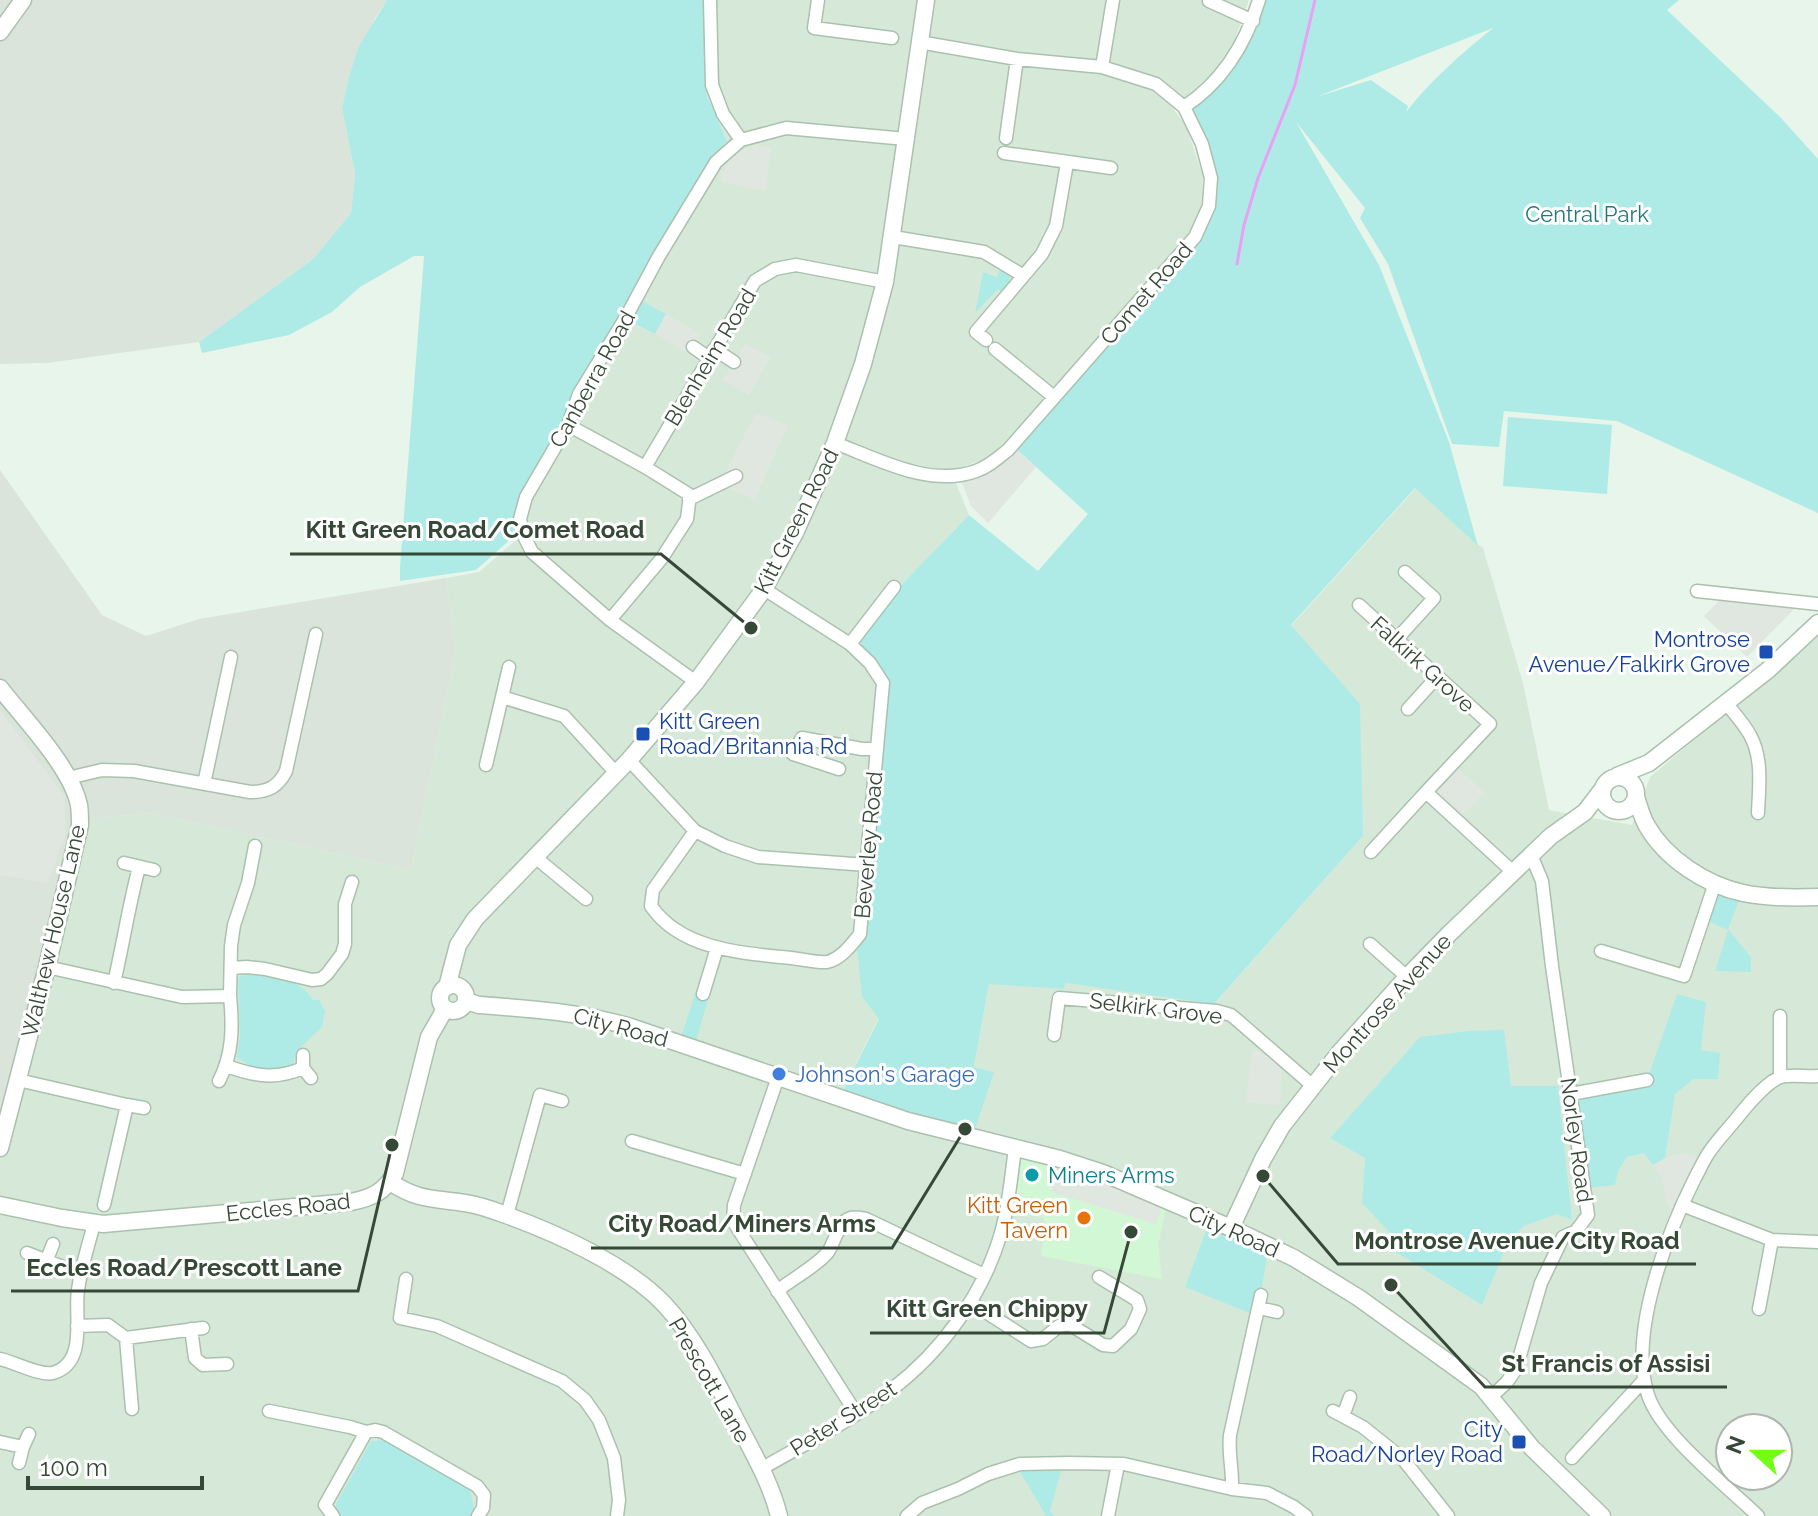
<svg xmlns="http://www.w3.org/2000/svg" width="1818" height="1516" viewBox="0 0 1818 1516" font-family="Raleway,sans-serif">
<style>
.residential{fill:#d6e9d9;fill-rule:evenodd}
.commercial{fill:#d2f7d4}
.industrial{fill:#dae4da}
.green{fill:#afebe6;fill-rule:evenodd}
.parking{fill:#e0e6e0}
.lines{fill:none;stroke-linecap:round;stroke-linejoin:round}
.stream{stroke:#e9a1f4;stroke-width:3}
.minor-casing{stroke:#aac1ad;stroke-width:15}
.tertiary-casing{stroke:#aac1ad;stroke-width:19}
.minor{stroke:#fff;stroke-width:12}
.tertiary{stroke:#fff;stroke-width:16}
.transit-dot{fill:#1a4fb4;stroke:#fff;stroke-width:3}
.shop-dot{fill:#3f7fe0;stroke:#fff;stroke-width:3}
.culture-dot{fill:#0f9aa8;stroke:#fff;stroke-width:3}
.food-dot{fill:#e8710a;stroke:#fff;stroke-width:3}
.labels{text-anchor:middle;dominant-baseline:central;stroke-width:6;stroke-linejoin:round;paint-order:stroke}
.park-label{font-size:22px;fill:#25777e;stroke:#fff}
.street-label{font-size:22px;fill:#364937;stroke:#fff}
.transit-label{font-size:22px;fill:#164399;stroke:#fff;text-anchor:end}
.shop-label{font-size:22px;fill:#366cbe;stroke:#fff;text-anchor:start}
.culture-label{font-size:22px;fill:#0d838f;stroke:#fff;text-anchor:start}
.food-label{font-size:22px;fill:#c56008;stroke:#fff;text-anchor:end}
.leader{fill:none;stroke:#364937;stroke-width:3}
.callout-dot{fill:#364937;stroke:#fff;stroke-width:3}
.callout-label{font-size:24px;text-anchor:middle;font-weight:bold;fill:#364937;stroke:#fff;stroke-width:6;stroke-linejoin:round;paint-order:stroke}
</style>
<rect width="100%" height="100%" fill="#e8f5ea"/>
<path class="residential" d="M704,0H1249L1228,58L1174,110L1186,126L1203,176L1202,205L1188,236L1057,386L991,457L951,471L969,515L901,585L862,997L879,1018L839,1097L993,1072L974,1067L991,973L1215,1003L1363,836L1291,626L1416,488L1475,543L1483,548L1523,683L1549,810L1632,825L1650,777L1791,658L1818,630V1516H0V1156L92,818L149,813L411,870L456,650L446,578L479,572L523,534L530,491L710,159L727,141L706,93ZM1730,1428H1778V1476H1730Z"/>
<path class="commercial" d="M1021,1159L1089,1177L1166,1208L1158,1245L1162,1279L1041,1256L1044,1218L1014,1212Z"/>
<path class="industrial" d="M0,0H387L375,18L348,80L342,108L355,174L351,213L313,259L199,342L47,363L0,364Z
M0,470L102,615L146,636L199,619L446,578L456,650L411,870L149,813L92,818L0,1156Z"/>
<path class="green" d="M387,0H704L706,93L727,141L710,159L637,298L666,314L655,334L626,319L530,491L522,529L476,570L400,581V567L424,256H414L360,287L332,312L289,335L202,353L199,342L313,259L351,213L355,174L342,108L348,80L359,46Z
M1259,0H1679L1667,10L1781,118L1818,159V513L1617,421L1504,411L1499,447L1452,444L1388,264L1360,218L1365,208L1296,122L1379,265L1449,442L1478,546L1415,488L1291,625L1360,704L1363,836L1214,1004L1065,983L1064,989L989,984L974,1067L994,1072L974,1132L839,1098L879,1019L862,997L856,939L877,749L890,689L859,640L901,585L969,515L1038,571L1088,514L1012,445L1195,237L1211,178L1184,107L1229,66ZM1493,28C1461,54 1432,79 1406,112L1408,106L1371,80L1316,97Z
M1000,268L1009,274L1011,281L1002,292L998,289L975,313L983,272L997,277Z
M1508,417L1612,425L1607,494L1503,486Z
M1715,883L1742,893L1728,929L1751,957V972L1715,971L1728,930L1702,919Z
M251,974C275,978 301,978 313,1000H319L325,1011L322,1027L296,1052L293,1065L285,1070L250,1069V1066L237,1057L240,1037L238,980L241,976Z
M696,991L709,996L694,1048L679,1043Z
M1677,994L1706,1002L1701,1050L1720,1053L1718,1079H1694L1675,1094L1665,1158L1653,1165L1644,1153L1627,1157L1618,1171L1615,1185L1585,1188L1571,1094L1647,1080Z
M1504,1030L1511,1086H1558L1572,1220L1557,1214L1524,1226L1508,1242L1482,1305L1381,1243L1390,1233L1362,1203L1365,1158L1330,1138L1420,1037L1469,1031Z
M1210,1220L1269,1246L1257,1316L1185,1287Z
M384,1440L470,1490L475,1513L473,1516H339L336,1514V1504L371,1441Z
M1063,1464L1050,1511L1055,1516H1046L1016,1465Z"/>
<path class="parking" d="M754,145L771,147L766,191L721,182V175L724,172L728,160L742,150Z
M666,314L701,335L689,354L655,334Z
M745,344L771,357L749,395L723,380Z
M756,413L788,425L755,500L719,484Z
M1012,445L1036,467L988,523L971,506L959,475Z
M1726,594L1802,601L1747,657L1704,616Z
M0,710L64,795L66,832L48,883L0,875Z
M1453,764L1485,792L1458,820L1426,792Z
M1252,1049L1282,1059L1280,1106L1246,1102Z
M1683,1153L1705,1159L1676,1219L1667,1202L1662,1178L1653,1165L1672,1155Z
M1057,1167L1122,1187L1163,1204L1156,1224L1051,1192Z"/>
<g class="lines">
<path class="stream" d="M1237,264L1244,225L1258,178L1295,85L1315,0"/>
<g class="minor-casing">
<path id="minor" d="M710,0L712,85L723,114L741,140
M818,0L814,28L892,38
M1209,1L1253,21
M1102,67L1113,0
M1184,107C1222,82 1246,43 1259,0
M1006,138L1017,59
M1004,153L1111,168
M893,237L984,252L1022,275
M986,340L976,332L1042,254L1056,226L1067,163
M693,347L709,358
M714,349L734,362
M995,349L1054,397
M568,425L645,467L690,495L687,519L662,558L610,620
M835,443C878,459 930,488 976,471C988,467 998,458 1008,450L1195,237L1209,206L1211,178L1202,144L1184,107L1156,84L1102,67L1017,59L919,42
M645,467L755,281L775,269L796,265L885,282
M689,499L736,476
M1697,591L1818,604
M1359,605L1490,724L1426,792L1513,872
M1396,640L1434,598L1405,572
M850,644L894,587
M696,682L610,620L532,552L523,534L520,519L526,497L568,425L579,394L625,319L659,256L716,162L741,140L786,128L906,139
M502,697L509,667
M1726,703C1734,713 1744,724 1750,735C1763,758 1759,787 1758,813
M1408,709L1437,677
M629,760L695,831L725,846L758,857L867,865
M486,765L502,697L564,716L616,773
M839,769L793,754L802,738L862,749H877
M68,778L102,770L134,771L250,792C268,792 278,787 286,771L316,634
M204,784L231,657
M695,831L653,890L651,906C681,950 743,953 791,958C802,959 817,963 827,962C841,959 852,944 860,934L883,683L870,663L850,644L764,589
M1371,852L1426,792
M535,857L586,899
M124,863L154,870
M1370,944L1407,977
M1601,951L1684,976L1715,883
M47,967L182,997L230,996L231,946L234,925L248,883L255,846
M231,968L247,967L265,969L312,980L321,979L327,974L342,954L345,944V904L352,882
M114,983C123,944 129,905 139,867
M703,994L717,948
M1780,1016V1077
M1054,1035L1059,998L1217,1011L1231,1015L1237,1020L1313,1086
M303,1055V1068L311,1078
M227,1066C254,1076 276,1080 303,1068
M778,1077L734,1205L733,1221L856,1413
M18,1080L127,1105L104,1205
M219,1081C233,1054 233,1027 230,996
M1571,1094L1647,1080
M127,1105L144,1108
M632,1141L745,1174
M1682,1205L1772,1240L1818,1242
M507,1215L540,1095L562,1101
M27,1253L81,1274
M46,1262L53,1244
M406,1279L400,1318L437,1326L562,1381L585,1400L599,1420L614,1458L619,1500L617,1516
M777,1291C792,1279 817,1266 828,1252C835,1242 837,1225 848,1219C854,1216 860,1218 866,1219L984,1275
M970,1302L1031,1341L1043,1339L1059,1326L1069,1324L1103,1345L1113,1346L1131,1329L1140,1309L1137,1300L1099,1277
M1259,1308L1277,1312
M1759,1309L1772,1240
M77,1326L108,1325L126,1338L132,1409
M191,1329L195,1358L203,1365L227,1364
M126,1338L203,1328
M0,1359C15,1362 39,1376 53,1373C88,1363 74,1315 78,1290C81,1268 88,1246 94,1224
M1490,1398L1507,1382L1516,1369L1541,1283L1563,1237L1576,1231L1588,1215L1552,966L1542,881L1531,855
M269,1411L350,1427L366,1432L375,1430L383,1432L477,1486L484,1495L483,1508L478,1516
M1333,1411L1363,1427L1403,1459L1448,1516
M1343,1416L1350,1397
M0,1442L23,1447
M1572,1458L1644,1380
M19,1463L23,1447L29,1434
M761,1469C804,1444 851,1421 891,1390C942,1351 983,1295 1001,1233C1009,1206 1011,1176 1015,1149
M1232,1489C1233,1471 1228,1453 1230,1435L1261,1295
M333,1516L325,1505L366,1432
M907,1516L922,1503L958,1489L988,1474L1020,1464L1069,1463L1124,1464L1232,1489L1267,1493L1294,1507L1306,1516
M1108,1516L1118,1464
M1758,1516C1727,1486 1661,1435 1648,1395C1628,1334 1667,1234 1695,1178C1700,1169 1704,1159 1710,1151C1719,1138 1731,1126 1741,1113C1749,1103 1769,1080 1781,1077C1790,1074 1808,1077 1818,1076"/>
</g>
<g class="tertiary-casing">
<path id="tertiary" d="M0,32L23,0
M0,688C24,719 71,767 79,805C80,812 80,818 80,825L47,967L0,1148
M1617,776L1649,763L1768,670L1818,623
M1602 794a17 17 0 1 1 34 0a17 17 0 1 1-34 0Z
M1636,797C1639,806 1642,818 1647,826C1666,859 1706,885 1743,893C1767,898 1793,898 1818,897
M440 998a13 13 0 1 1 26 0a13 13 0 1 1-26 0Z
M447,987L458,945L475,919L629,760L696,682L764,589L795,533L835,443L863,364L885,282L926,0
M466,1001L479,1005C535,1009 578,1012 631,1027L908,1121L1060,1159L1103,1173L1231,1228L1294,1258L1359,1298L1481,1386L1532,1448L1602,1516
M390,1182C419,1201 433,1198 465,1203C479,1205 493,1210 506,1215C556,1233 627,1265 664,1304C695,1337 716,1381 737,1422C753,1453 771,1483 779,1516
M0,1205L62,1218L103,1224L351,1202C371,1198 385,1192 395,1173L429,1037L445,1009
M1231,1228L1263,1159L1282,1126L1340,1052L1407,977L1449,934L1551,836L1585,812L1601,791"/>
</g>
<use href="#minor" class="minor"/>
<use href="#tertiary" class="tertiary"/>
</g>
<g class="transit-dot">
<rect x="1758" y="644" width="16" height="16" rx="4"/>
<rect x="635" y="726" width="16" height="16" rx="4"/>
<rect x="1511" y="1434" width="16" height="16" rx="4"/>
</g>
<circle class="shop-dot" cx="779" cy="1074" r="8"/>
<circle class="culture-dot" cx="1032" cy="1175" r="8"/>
<circle class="food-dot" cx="1084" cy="1218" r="8"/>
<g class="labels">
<g class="park-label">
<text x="1587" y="214">Central Park</text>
</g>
<g class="street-label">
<text transform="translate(1146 293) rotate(-49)">Comet Road</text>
<text transform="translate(710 357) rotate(-59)">Blenheim Road</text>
<text transform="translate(592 379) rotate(-61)">Canberra Road</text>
<text transform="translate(796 521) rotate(-63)">Kitt Green Road</text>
<text transform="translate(1423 664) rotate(42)">Falkirk Grove</text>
<text transform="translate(868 845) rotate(-85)">Beverley Road</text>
<text transform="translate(53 931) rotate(-77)">Walthew House Lane</text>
<text transform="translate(1387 1003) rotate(-48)">Montrose Avenue</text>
<text transform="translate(1156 1008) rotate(7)">Selkirk Grove</text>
<text transform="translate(621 1027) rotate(15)">City Road</text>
<text transform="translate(1577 1140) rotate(82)">Norley Road</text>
<text transform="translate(288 1207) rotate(-6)">Eccles Road</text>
<text transform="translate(1234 1231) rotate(24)">City Road</text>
<text transform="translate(710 1380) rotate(60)">Prescott Lane</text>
<text transform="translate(843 1418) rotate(-32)">Peter Street</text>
</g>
<g class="transit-label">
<text x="1750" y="639">Montrose<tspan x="1750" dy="25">Avenue/Falkirk Grove</tspan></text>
<text x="659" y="721" text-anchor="start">Kitt Green<tspan x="659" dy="25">Road/Britannia Rd</tspan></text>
<text x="1503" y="1429">City<tspan x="1503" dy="25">Road/Norley Road</tspan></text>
</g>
<g class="shop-label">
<text x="795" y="1074">Johnson's Garage</text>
</g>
<g class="culture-label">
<text x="1048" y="1175">Miners Arms</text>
</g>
<g class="food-label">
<text x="1068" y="1205">Kitt Green<tspan x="1068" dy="25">Tavern</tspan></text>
</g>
</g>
<path class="leader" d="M751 628L661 554H290M965 1129L892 1248H591M1263 1176L1338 1264H1696M392 1145L358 1291H11M1131 1232L1104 1333H870M1391 1285L1485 1387H1727"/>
<g class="callout-dot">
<circle cx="751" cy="628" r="8"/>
<circle cx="965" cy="1129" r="8"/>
<circle cx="1263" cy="1176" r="8"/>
<circle cx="392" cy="1145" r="8"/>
<circle cx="1131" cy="1232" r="8"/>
<circle cx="1391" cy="1285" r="8"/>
</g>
<g class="callout-label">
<text x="475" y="538">Kitt Green Road/Comet Road</text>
<text x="742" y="1232">City Road/Miners Arms</text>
<text x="1517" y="1249">Montrose Avenue/City Road</text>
<text x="184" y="1276">Eccles Road/Prescott Lane</text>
<text x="987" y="1317">Kitt Green Chippy</text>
<text x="1606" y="1372">St Francis of Assisi</text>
</g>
<g transform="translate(1754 1452) rotate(291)"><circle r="38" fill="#ffffff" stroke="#afb6af" stroke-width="2"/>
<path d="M0-6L14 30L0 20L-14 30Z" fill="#70ff15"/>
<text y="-12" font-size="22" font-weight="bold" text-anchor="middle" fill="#364937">N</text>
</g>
<path d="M28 1476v12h174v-12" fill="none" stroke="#364937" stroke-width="4"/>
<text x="40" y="1476" font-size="24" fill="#364937" stroke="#ffffff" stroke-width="6" paint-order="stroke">100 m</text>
</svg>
